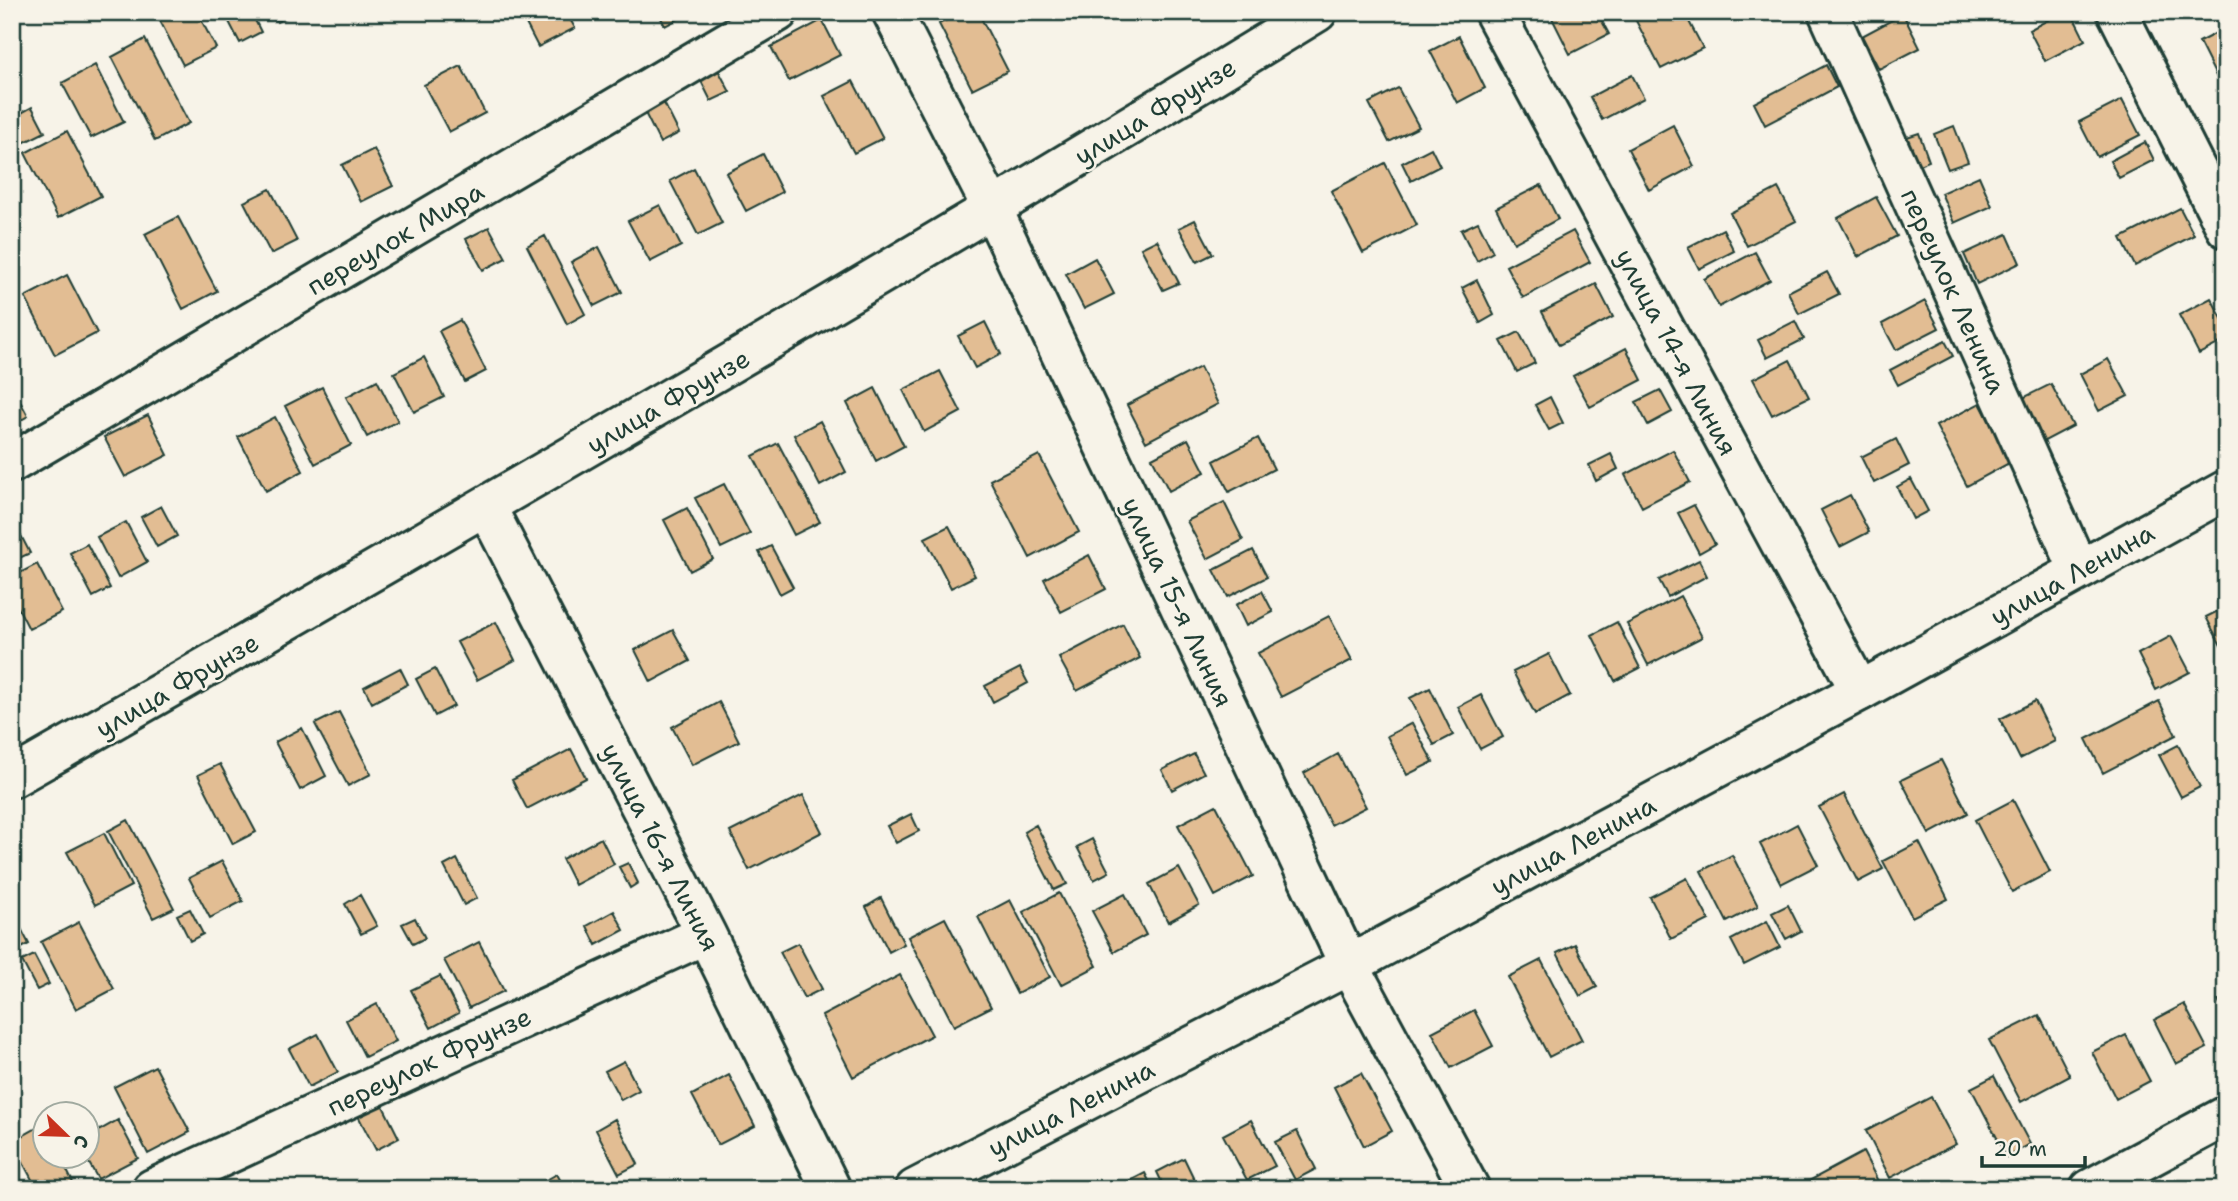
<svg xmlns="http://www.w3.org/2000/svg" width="2238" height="1201" viewBox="0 0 2238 1201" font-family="'Shantell Sans',sans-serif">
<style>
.building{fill:#e2bd93;stroke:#1f3d34;stroke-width:2}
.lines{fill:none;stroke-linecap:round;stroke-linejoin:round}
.minor-casing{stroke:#1f3d34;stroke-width:44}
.major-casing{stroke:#1f3d34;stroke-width:44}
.minor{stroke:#f7f3e8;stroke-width:38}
.major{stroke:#f7f3e8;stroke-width:38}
.labels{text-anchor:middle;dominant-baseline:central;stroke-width:5;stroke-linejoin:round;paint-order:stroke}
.street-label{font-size:26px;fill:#1f3d34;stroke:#f7f3e8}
</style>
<rect width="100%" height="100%" fill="#f7f3e8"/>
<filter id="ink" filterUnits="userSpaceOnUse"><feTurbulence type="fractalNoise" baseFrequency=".0143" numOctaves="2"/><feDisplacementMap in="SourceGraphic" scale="14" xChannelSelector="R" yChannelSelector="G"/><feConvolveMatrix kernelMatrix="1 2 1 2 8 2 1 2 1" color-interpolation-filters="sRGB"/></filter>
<g filter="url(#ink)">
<path class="building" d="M172,12H197L216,48L183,65L159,19Z
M224,12H251L261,32L240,43Z
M272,12H297L277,22Z
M520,12H566L575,28L538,47Z
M658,12H682L684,16L665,26Z
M961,12H978L1008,71L972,89L939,24Z
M1549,12H1597L1609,34L1570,54Z
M1643,12H1684L1703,48L1661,69L1634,17Z
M2063,12H2071L2085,40L2045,61L2029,30Z
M1903,14L1920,48L1879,69L1862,36Z
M822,20L840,55L789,81L771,47Z
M2226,28V81L2220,84L2199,42Z
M1459,36L1485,88L1457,103L1430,51Z
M145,39L189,123L155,141L112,57Z
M714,62L730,92L711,101L696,71Z
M95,65L124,122L91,138L62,83Z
M1826,65L1837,87L1765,125L1754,103Z
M461,66L485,113L449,132L424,85Z
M1632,75L1644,98L1602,120L1590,97Z
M853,81L883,138L854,153L824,96Z
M1398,88L1419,127L1389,142L1369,103Z
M2122,100L2140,135L2097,157L2079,122Z
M663,101L679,133L660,143L644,111Z
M32,107L45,132L21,144L12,128V118Z
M1673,125L1694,166L1649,190L1628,149Z
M1954,126L1968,162L1948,169L1934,134Z
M67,131L101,196L58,218L25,153Z
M1919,133L1929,161L1914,167L1904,138Z
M2145,142L2154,160L2119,178L2110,161Z
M1431,148L1440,166L1411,181L1402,163Z
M374,149L393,186L361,202L342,165Z
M763,154L782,192L746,211L726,173Z
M1385,163L1417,225L1363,253L1331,191Z
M694,168L722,223L698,235L670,181Z
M1979,176L1992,206L1954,223L1941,193Z
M1541,185L1558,219L1514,243L1496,208Z
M1778,188L1796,221L1747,246L1730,213Z
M270,189L297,241L271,254L244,202Z
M1876,197L1897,236L1858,257L1838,218Z
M660,205L681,246L650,262L628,221Z
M2180,208L2194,235L2135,266L2121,238Z
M178,217L217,291L183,309L145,234Z
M1195,220L1213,254L1197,262L1179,228Z
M1478,222L1493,252L1477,261L1461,230Z
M489,227L506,258L483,270L466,239Z
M1723,229L1734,251L1699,269L1688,247Z
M1573,231L1590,262L1523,298L1506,266Z
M2007,234L2020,263L1977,284L1964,254Z
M545,236L585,314L567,324L527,246Z
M1157,240L1179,283L1163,290L1141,248Z
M599,247L622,292L594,306L571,262Z
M1755,252L1770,280L1719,307L1704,279Z
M1095,258L1114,294L1084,309L1066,274Z
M1827,272L1839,294L1799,314L1788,292Z
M67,275L97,333L55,355L25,297Z
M1477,280L1494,315L1480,323L1462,288Z
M1596,284L1613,317L1559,345L1542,312Z
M2211,298L2226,326V340L2199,354L2179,315Z
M1925,301L1939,328L1896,350L1882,324Z
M460,320L486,371L465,382L439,331Z
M1795,321L1804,339L1767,358L1758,340Z
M985,322L1001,354L975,368L958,336Z
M1519,332L1535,363L1517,372L1501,341Z
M1945,341L1953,356L1898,385L1890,370Z
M1626,348L1642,380L1590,407L1573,376Z
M424,357L444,397L414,412L394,373Z
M2108,359L2128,396L2099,411L2080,374Z
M1790,360L1809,397L1772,415L1753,379Z
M1200,367L1218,404L1146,442L1127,405Z
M940,371L961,412L924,432L903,390Z
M377,380L398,421L367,437L346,397Z
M2051,384L2073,426L2039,444L2017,401Z
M12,386L28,416L12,425Z
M322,387L351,445L315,464L285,406Z
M875,388L904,446L876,461L847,403Z
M1660,390L1672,412L1648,425L1636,402Z
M1550,397L1563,423L1549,430L1535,405Z
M1980,403L2011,462L1967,486L1936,426Z
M148,415L168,455L125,477L104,437Z
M275,417L303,471L266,491L238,437Z
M820,421L846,472L820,486L794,435Z
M1258,438L1274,469L1229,492L1214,461Z
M1188,439L1205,472L1169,491L1152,458Z
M1896,439L1909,465L1874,483L1861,457Z
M778,443L820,522L794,535L753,456Z
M1673,450L1690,482L1642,507L1625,475Z
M1611,454L1618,469L1596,481L1589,465Z
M1039,455L1079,532L1030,558L990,480Z
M1911,479L1928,511L1913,519L1897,487Z
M724,484L750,534L721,548L695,498Z
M1850,495L1869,532L1840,547L1821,510Z
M1224,502L1243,540L1207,559L1187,521Z
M1694,505L1715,544L1699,553L1678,513Z
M161,506L177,536L157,547L141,517Z
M687,508L713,559L690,571L664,520Z
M14,522L30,553L13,561L12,523Z
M126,522L147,562L118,578L97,537Z
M949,526L975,576L951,588L925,538Z
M87,544L110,588L93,597L70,553Z
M771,546L793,587L780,594L759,552Z
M1253,550L1267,577L1228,597L1214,570Z
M1089,555L1106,589L1061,612L1044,579Z
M1699,560L1707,576L1668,597L1659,580Z
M37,564L62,612L29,629L12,596V577Z
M1262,591L1273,612L1246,626L1236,605Z
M1680,596L1702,637L1648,665L1627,624Z
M2226,607V655L2206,617Z
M1329,616L1352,660L1281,697L1258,653Z
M496,622L515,660L477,680L457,642Z
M1617,622L1640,668L1615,681L1592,635Z
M1123,624L1140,658L1077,691L1059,658Z
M673,630L690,661L651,682L635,650Z
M2171,636L2190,672L2156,690L2138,654Z
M1549,654L1570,695L1535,714L1513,672Z
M400,668L408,684L372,703L364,687Z
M1020,668L1028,683L993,702L985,686Z
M435,669L454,706L435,716L416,679Z
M1430,688L1453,735L1434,745L1410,698Z
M1481,695L1503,737L1480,749L1458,707Z
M2035,701L2055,741L2020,759L2000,719Z
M2159,701L2176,735L2103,773L2086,739Z
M719,702L739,741L692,765L672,727Z
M339,712L371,774L348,786L315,724Z
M1412,723L1433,762L1407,775L1387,736Z
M302,728L326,776L300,790L275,742Z
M2178,745L2200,787L2181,797L2159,755Z
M571,749L586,778L527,809L512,780Z
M1194,754L1204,773L1172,790L1162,770Z
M1338,754L1366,807L1331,825L1304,773Z
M1941,760L1968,813L1929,834L1901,780Z
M220,764L256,832L233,844L198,775Z
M1844,794L1883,869L1858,882L1819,807Z
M803,795L822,832L749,870L730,832Z
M2013,800L2050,872L2012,892L1975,820Z
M1216,805L1253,876L1215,896L1178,825Z
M911,814L919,831L896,843L887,826Z
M128,820L174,908L153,918L108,831Z
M1797,824L1818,865L1781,884L1760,844Z
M1036,825L1067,884L1054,890L1024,832Z
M104,833L131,886L95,905L67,852Z
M601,838L614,864L575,885L562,859Z
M1092,839L1109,872L1094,880L1077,847Z
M1919,842L1948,899L1912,917L1883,861Z
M1732,855L1758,906L1727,922L1701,871Z
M457,859L477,898L464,905L444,866Z
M222,861L243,901L210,918L189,878Z
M628,863L638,883L630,888L619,867Z
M1179,868L1199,905L1168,922L1149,884Z
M1687,878L1709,920L1671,939L1650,897Z
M1059,893L1097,966L1061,985L1023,912Z
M1125,894L1146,935L1114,952L1092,911Z
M360,895L377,926L361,934L345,904Z
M881,898L904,944L889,952L866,907Z
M1010,900L1050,977L1017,994L978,917Z
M1788,905L1801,931L1786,939L1772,913Z
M190,909L203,934L190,941L177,915Z
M12,911L29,944L12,953Z
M614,911L624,930L596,945L587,926Z
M415,918L425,938L413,944L402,924Z
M945,918L991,1007L954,1026L908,937Z
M1767,921L1780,947L1744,965L1731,940Z
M79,922L114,989L76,1009L41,942Z
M479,942L504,991L469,1008L444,960Z
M798,943L822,989L804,998L780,952Z
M1575,944L1597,987L1580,996L1557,953Z
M34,955L49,984L37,990L22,961Z
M1541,960L1582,1040L1549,1057L1508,977Z
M900,975L932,1035L853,1077L822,1016Z
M440,976L459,1013L431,1028L411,990Z
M2226,998V1016L2218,1001Z
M377,1004L396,1041L365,1057L346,1020Z
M2184,1004L2207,1048L2176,1064L2154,1020Z
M1474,1010L1493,1046L1451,1068L1432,1032Z
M2039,1015L2070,1076L2021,1102L1989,1040Z
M318,1034L338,1072L309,1087L289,1049Z
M2126,1035L2150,1081L2116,1099L2092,1052Z
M624,1061L639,1090L621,1100L605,1071Z
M155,1066L190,1132L148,1154L114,1087Z
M1361,1073L1392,1131L1364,1146L1334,1087Z
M729,1075L755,1126L718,1145L692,1095Z
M1994,1076L2030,1144L2007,1157L1971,1088Z
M1931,1097L1956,1144L1890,1178L1866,1131Z
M380,1100L399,1138L376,1150L356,1112Z
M615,1119L638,1164L619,1174L596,1130Z
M118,1120L138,1158L98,1179L85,1156L88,1137Z
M1251,1120L1275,1166L1247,1180L1223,1135Z
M44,1124L46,1156H60L76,1189H37L12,1142Z
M1297,1131L1316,1169L1295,1180L1275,1142Z
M1863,1152L1882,1189H1813L1809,1181Z
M1184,1158L1199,1189H1165L1157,1172Z
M1145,1173L1153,1189H1119L1118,1187Z
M557,1174L565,1189H535L534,1187Z"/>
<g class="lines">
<g class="minor-casing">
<path id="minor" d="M892,12L993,210L1349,965L1470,1189
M1494,12L1860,691
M1828,12L2079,570
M2117,12L2226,228
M12,463L778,12
M487,508L706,934L831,1189
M12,778C450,528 886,276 1317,12
M152,1189L706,934
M2090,1189L2226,1116"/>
</g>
<g class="major-casing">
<path id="major" d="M915,1189L1349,965L1860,691L2226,490"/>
</g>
<use href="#minor" class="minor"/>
<use href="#major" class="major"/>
</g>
</g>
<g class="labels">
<g class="street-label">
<text transform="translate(1155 111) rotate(-31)">улица Фрунзе</text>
<text transform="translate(395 238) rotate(-30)">переулок Мира</text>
<text transform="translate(1954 291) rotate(66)">переулок Ленина</text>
<text transform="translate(1677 352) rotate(62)">улица 14-я Линия</text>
<text transform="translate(668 401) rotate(-30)">улица Фрунзе</text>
<text transform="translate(2072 574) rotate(-29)">улица Ленина</text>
<text transform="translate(1178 602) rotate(65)">улица 15-я Линия</text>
<text transform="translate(177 685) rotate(-30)">улица Фрунзе</text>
<text transform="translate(1573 845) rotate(-28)">улица Ленина</text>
<text transform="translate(661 847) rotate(63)">улица 16-я Линия</text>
<text transform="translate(429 1061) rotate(-25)">переулок Фрунзе</text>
<text transform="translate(1071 1108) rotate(-27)">улица Ленина</text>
</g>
</g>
<rect width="2238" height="1201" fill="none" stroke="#f7f3e8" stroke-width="42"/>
<rect x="21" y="21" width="2196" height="1159" fill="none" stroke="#1f3d34" stroke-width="2.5" filter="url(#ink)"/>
<g transform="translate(66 1135) rotate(113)"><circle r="33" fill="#f7f3e8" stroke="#a1aaa0" stroke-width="2"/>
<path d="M0-5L12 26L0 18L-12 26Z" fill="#c8321e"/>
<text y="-10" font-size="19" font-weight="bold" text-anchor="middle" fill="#1f3d34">С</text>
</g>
<path d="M1982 1156v10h103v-10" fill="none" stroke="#1f3d34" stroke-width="3.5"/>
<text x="1993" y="1156" font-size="21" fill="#1f3d34" stroke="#f7f3e8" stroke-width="5" paint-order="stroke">20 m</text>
</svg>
